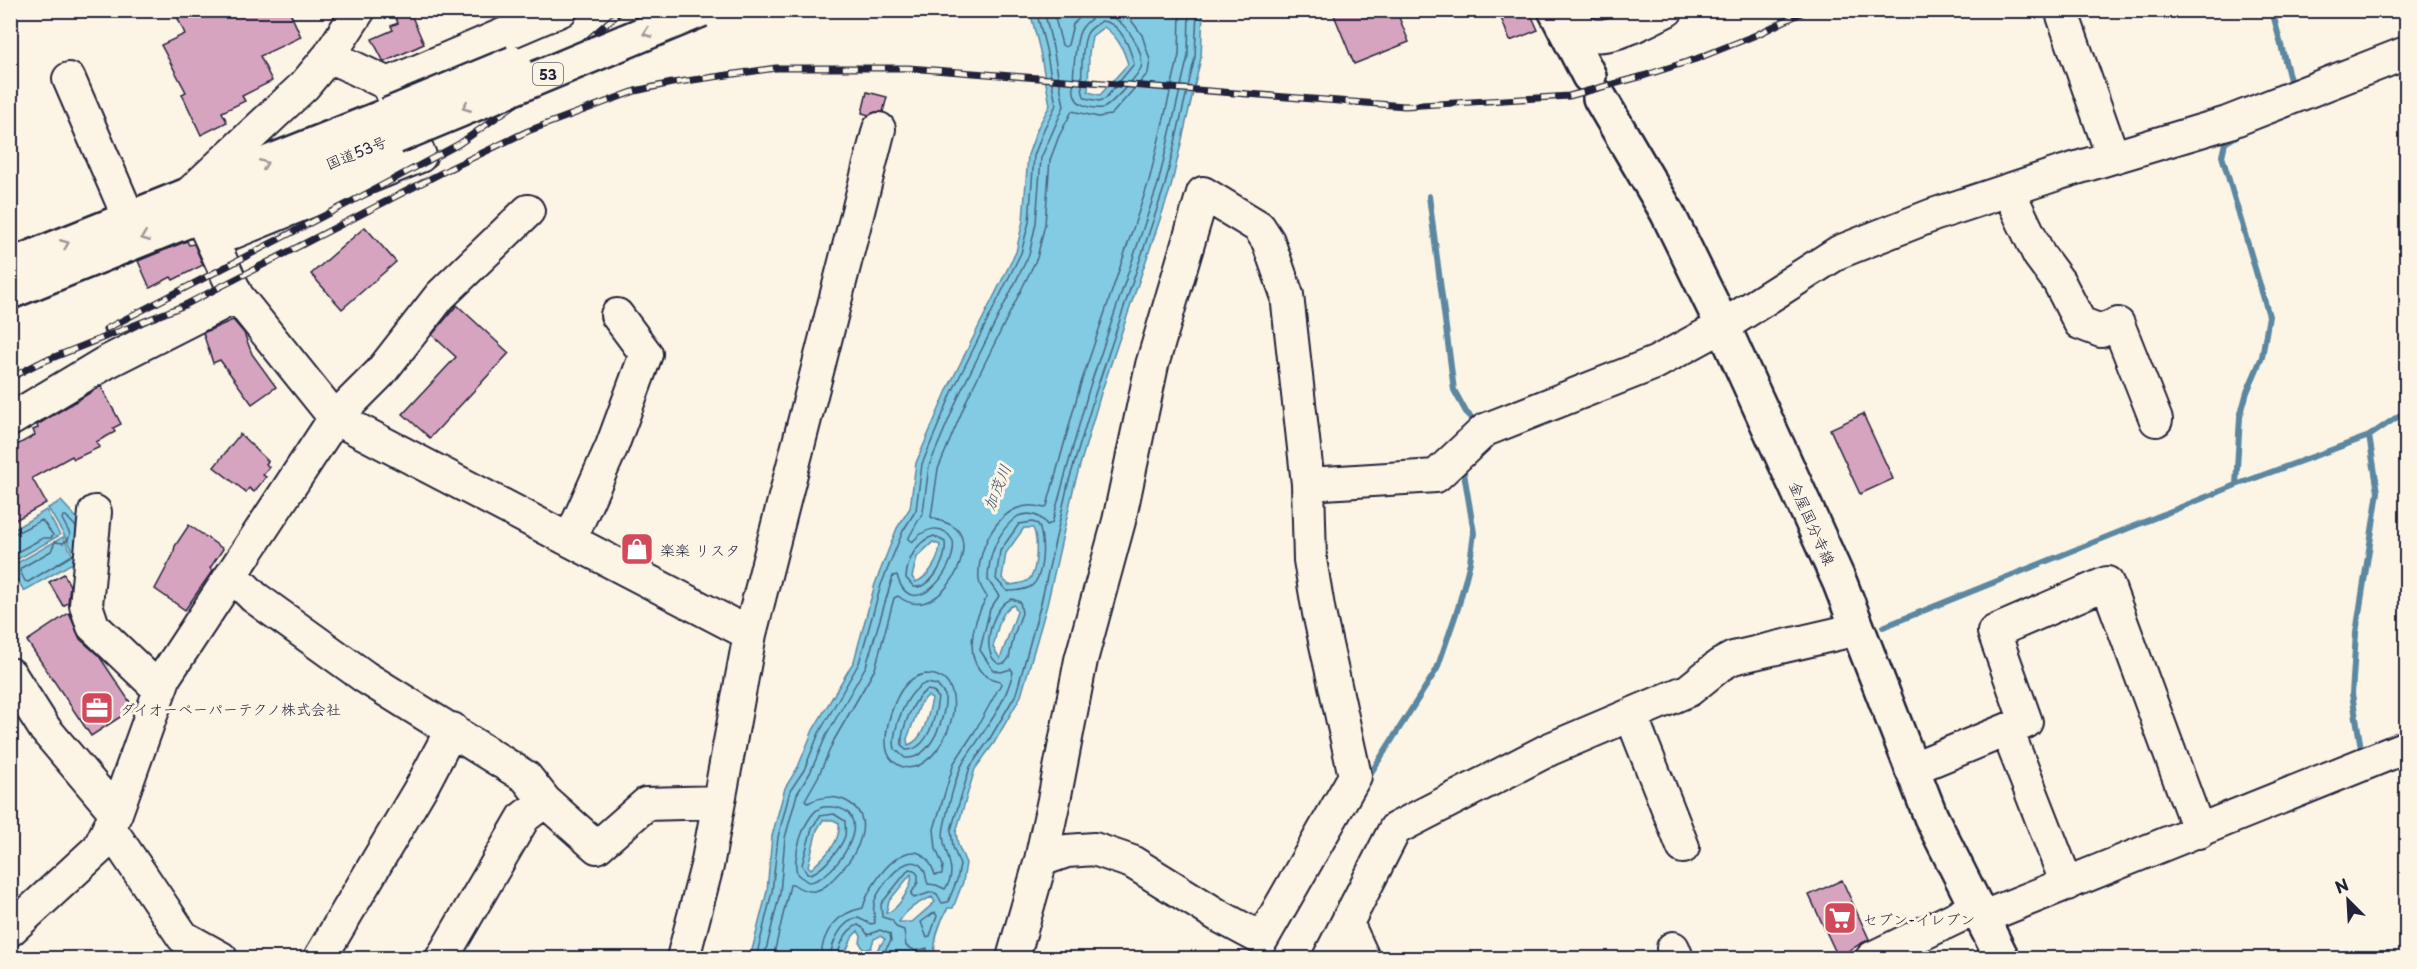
<svg xmlns="http://www.w3.org/2000/svg" width="2417" height="969" viewBox="0 0 2417 969" font-family="'Playpen Sans','Klee One',sans-serif">
<style>
.water{fill:#82cbe3;stroke:#5c87a0;stroke-width:1.5;fill-rule:evenodd}
.lines{fill:none;stroke-linecap:round;stroke-linejoin:round}
.shore{stroke:#48667e;stroke-width:1.5}
.stream{stroke:#5c87a0;stroke-width:6}
.building{fill:#d7a4c0;stroke:#22223b;stroke-width:1.5}
.minor-casing{stroke:#22223b;stroke-width:36}
.major-casing{stroke:#22223b;stroke-width:38}
.highway-casing{stroke:#22223b;stroke-width:38}
.minor{stroke:#fcf5e5;stroke-width:32}
.major{stroke:#fcf5e5;stroke-width:33}
.highway{stroke:#fcf5e5;stroke-width:33}
.rail-casing{stroke:#22223b;stroke-width:7}
.rail{stroke:#fcf5e5;stroke-width:4.5;stroke-dasharray:14;stroke-linecap:butt}
.highway-bridge-casing{stroke:#22223b;stroke-width:38;stroke-linecap:butt}
.highway-bridge{stroke:#fcf5e5;stroke-width:33}
.oneway{stroke:#9a9698}
.labels{text-anchor:middle;dominant-baseline:central;stroke-width:6;stroke-linejoin:round;paint-order:stroke}
.shield{fill:#fcf5e5;stroke:#63616e;stroke-width:1.5}
.shield-label{font-size:14px;font-weight:bold;fill:#22223b}
.street-label{font-size:15px;fill:#22223b;stroke:#fcf5e5}
.poi-label{font-size:15px;fill:#22223b;stroke:#fcf5e5;text-anchor:start}
.water-label{font-size:16px;font-style:italic;fill:#3f556d;stroke:#fcf5e5}
</style>
<rect width="100%" height="100%" fill="#fcf5e5"/>
<filter id="ink" filterUnits="userSpaceOnUse"><feTurbulence type="fractalNoise" baseFrequency=".0167" numOctaves="2"/><feDisplacementMap in="SourceGraphic" scale="12" xChannelSelector="R" yChannelSelector="G"/><feConvolveMatrix kernelMatrix="1 2 1 2 8 2 1 2 1" color-interpolation-filters="sRGB"/></filter>
<g filter="url(#ink)">
<path class="water" d="M1155,10L1203,11L1201,58L1171,187L1101,393L1074,486L1047,605L1021,696L994,743L975,769L956,832L958,845L966,863L963,882L953,908H948C939,923 934,942 934,958H871L885,939L880,936L874,939L871,948L864,950L860,943L861,936L858,931L853,936L843,958H750L767,891L772,836L785,788L798,767L813,730L854,661L875,584L897,528L910,508L916,463L948,388L1016,252L1023,221L1028,155L1038,127L1050,105L1040,51L1030,11ZM1104,27C1118,37 1123,48 1128,64L1100,95L1088,92L1089,53L1092,36ZM1024,528H1033C1038,538 1038,573 1028,580C1024,584 1015,584 1009,585L1002,578L1006,553ZM933,542L940,545C939,559 930,576 916,582L912,577L917,557ZM1014,605L1017,612L1000,659L993,647C997,633 999,610 1014,605ZM928,696L932,699C928,714 925,740 908,745L907,739L921,702ZM823,820H833L839,823C841,843 825,856 811,869L808,866L817,830ZM911,874C914,884 898,911 886,913L889,901ZM932,897L935,902L912,922H899C906,909 919,902 932,897Z
M61,501L86,528L78,559L48,508Z
M46,510L60,535L11,563V531Z
M63,537L76,561L24,591L10,567Z"/>
<g class="lines">
<path class="shore" d="M1053,10L1062,45L1065,47L1068,45L1073,24L1088,10
M1100,14C1120,12 1146,49 1141,68C1138,75 1110,106 1103,108C1098,109 1094,108 1089,107C1083,105 1077,103 1075,96C1071,86 1075,37 1082,28C1086,22 1094,16 1100,14Z
M1102,21C1121,23 1130,48 1134,64L1105,99L1099,101L1085,98C1079,90 1082,44 1087,34C1089,29 1097,24 1102,21Z
M1032,522L1038,524C1045,537 1045,578 1030,587C1024,590 1014,591 1007,591L996,579L1000,551L1019,524Z
M10,536L42,520L53,535L51,538H43L10,556
M934,536L945,542C947,559 933,588 914,587L906,578C907,561 916,541 934,536Z
M74,554L28,582L25,581L20,571L21,568L51,551L55,542L63,543L68,540L70,534L62,519L63,516H66L76,527
M1012,599L1020,602L1022,613L1014,635L1009,658L1005,663L999,664C978,653 993,604 1012,599Z
M926,674C987,675 933,797 893,761C877,747 892,702 903,688C909,680 917,675 926,674Z
M927,683L937,685L945,695C947,716 931,760 905,758L895,749C890,732 908,687 927,683Z
M927,690L933,691L938,697C936,715 929,750 906,750L902,746C900,731 914,697 927,690Z
M823,807C886,803 836,882 808,882L798,875C790,860 805,811 823,807Z
M834,814L845,821C845,826 846,831 845,836C841,848 820,875 807,874L802,865L812,828L820,816Z
M935,912L937,916L930,936L927,938L921,922Z
M756,958L772,892L778,837L790,791L804,770L819,733L859,663L881,585L903,531L916,510L922,464L953,390L1021,253L1029,222L1034,156L1044,129L1056,105L1046,49L1036,10
M764,958L780,893L785,838L797,794L810,773L826,736L866,666L893,576L897,575C910,625 958,571 953,541C942,521 924,529 912,542L908,539L923,512L929,466L960,393L1029,255L1036,223L1041,158L1064,106L1053,48L1044,10
M773,958L790,885L793,884C800,889 807,892 815,891C825,889 831,881 838,874C857,855 879,816 844,800C833,795 819,797 808,803L805,800L818,777L834,740L875,669L894,598L898,596C934,626 976,558 959,532C952,522 940,522 931,517L938,469L968,397L1037,258L1045,224L1050,160L1059,136L1072,111L1098,117L1111,115L1148,73L1150,60L1142,35L1131,20L1120,10
M821,958C822,931 837,913 863,908C870,879 917,819 935,875L942,874L943,866L936,849L934,829L954,763L975,731L1001,684L1000,681C959,673 971,622 987,597C984,592 980,587 979,580C976,546 1004,494 1044,508L1047,506L1080,386L1149,181L1179,55L1180,10
M830,958C832,942 841,921 858,918L871,924L875,923C874,916 872,908 875,900C880,887 907,849 922,867C927,872 925,879 928,884L936,885L945,889C961,868 939,850 944,827C947,811 956,774 964,761C983,732 1005,706 1013,672L1011,669L1001,672L993,670L980,650L990,609L999,596L988,580C988,557 998,530 1018,516C1030,512 1040,514 1047,525L1052,523L1089,389L1158,184L1188,56L1189,10
M838,958C839,946 845,930 858,925L863,928L868,935L880,930L890,934L891,941L880,958
M927,958V948L916,951L906,946L904,930L896,927L892,920L882,917L881,904L909,869L914,870L918,875V882L911,894L914,898L932,892L937,894L942,903L948,902L957,880L960,865L953,847L951,830L970,767L989,740L1016,694L1041,603L1068,484L1096,391L1165,185L1195,57L1197,10"/>
<path class="stream" d="M2272,10L2292,88
M1429,196L1454,390L1466,412L1479,425
M2236,485L2369,436L2406,411
M1883,627L2236,485L2240,417L2247,392L2262,357L2269,316L2222,156L2225,143L2238,135
M2364,753L2362,754L2352,694L2356,633L2378,492L2369,436
M1367,779L1437,669L1458,608L1470,562L1474,533L1464,473"/>
</g>
<path class="building" d="M174,10H289L301,37L260,56L272,81L242,96L245,101L222,112L227,122L201,135L182,94L186,92L161,45L185,34Z
M392,10H409L424,44L384,62L372,39L393,30L391,26L398,23Z
M1332,10H1396L1409,42L1354,64Z
M1498,10H1529L1538,30L1510,41Z
M867,92L887,97L883,112H875L869,115L862,113Z
M365,227L396,262L342,309L311,274Z
M187,241L189,245L194,244L203,265L173,280L171,277L150,288L138,261Z
M457,305L509,353L430,438L403,414L456,357L432,335Z
M233,320L244,333L252,354L276,387L252,404L220,360L213,363L203,333Z
M101,386L121,424L113,428L115,432L96,442L100,447L74,459L72,456L32,478L46,503L10,523V449L35,435L33,430L38,428L37,425Z
M1863,414L1893,479L1860,494L1830,429Z
M240,434L268,461L266,464L269,467L263,475L266,477L254,492L249,488L246,492L214,467Z
M189,525L223,549L210,568L213,570L185,610L155,589L173,555L175,546Z
M64,574L70,586L68,603L63,606L49,582Z
M69,613L80,639L99,656L134,708L91,736L27,641Z
M1842,880L1869,939L1838,957L1809,895Z"/>
<g class="lines">
<g class="minor-casing">
<path id="minor" d="M359,10L329,56L304,86L190,193L237,296L335,418L750,634
M1571,10C1574,18 1577,26 1583,31C1603,46 1648,19 1667,10
M2061,10L2113,157
M329,56L388,84L561,10
M69,79L129,218
M2008,190L2039,255L2059,282L2080,323L2101,331L2118,324L2156,420
M212,241L420,156L388,84
M10,420L105,363L237,296
M95,512L86,605L93,626L160,690
M570,540L612,446L646,354L617,315
M232,575L254,597L365,677L526,777L545,801L597,847L646,804L719,802
M10,674L45,729L116,813
M1631,715L1683,847
M2007,730L2067,884
M1911,769L2026,722L1994,632L2107,583L2199,832
M109,827L183,937L221,958
M1041,860L1067,851L1094,849L1132,862L1219,916L1262,939L1355,776L1319,613L1310,560L1308,484
M1981,918L2406,747
M1347,923L1363,958
M10,930L99,848L116,813L165,676L335,418L380,373L440,296L528,211
M1673,948L1677,958
M320,958L423,784L452,729
M442,958L524,817L545,801
M683,958L707,866L750,634L879,129
M1013,958L1041,860L1054,800L1081,660L1119,521L1152,365L1203,193L1259,227L1268,241L1287,295L1308,484L1436,476L1485,430L1655,363L1723,326L1839,252L1933,215L2060,173L2227,123L2406,53
M1329,958L1395,829L1550,749L1689,690L1720,665L1733,658L1858,629
M1872,958L1976,908"/>
</g>
<g class="major-casing">
<path id="major" d="M1555,10L1589,76
M1600,98L1667,212L1723,326L1840,583L1931,817L2002,958"/>
</g>
<g class="highway-casing">
<path id="highway" d="M10,266L388,115
M10,292L395,137"/>
</g>
<use href="#minor" class="minor"/>
<use href="#major" class="major"/>
<use href="#highway" class="highway"/>
<g class="rail-casing">
<path id="rail" d="M106,329L364,195L459,144L514,105L622,10
M37,364L185,305L449,169L528,131L635,91L672,83L776,68H908L1405,106L1569,96L1643,76L1696,59L1756,35L1807,10
M10,378L45,360"/>
</g>
<use href="#rail" class="rail"/>
<g class="highway-bridge-casing">
<path id="highway-bridge" d="M388,115L514,63
M395,137L701,10"/>
</g>
<use href="#highway-bridge" class="highway-bridge"/>
</g>
<defs><path id="oneway-chevron" d="M-2-3.5L2.5 0L-2 3.5" fill="none" stroke-width="1.6" stroke-linecap="round" stroke-linejoin="round" transform="scale(1.5)"/></defs>
<g class="oneway">
<use href="#oneway-chevron" transform="translate(647 33) rotate(158)"/>
<use href="#oneway-chevron" transform="translate(466 107) rotate(158)"/>
<use href="#oneway-chevron" transform="translate(264 164) rotate(-22)"/>
<use href="#oneway-chevron" transform="translate(145 237) rotate(158)"/>
<use href="#oneway-chevron" transform="translate(65 244) rotate(-22)"/>
</g>
</g>
<defs>
<g id="shop-square" transform="scale(1.725)"><rect x="-9" y="-9" width="18" height="18" rx="4" fill="#d1495b" stroke="#fcf5e5"/><path d="M-5-2.5h2.3a2.7 3.5 0 0 1 5.4 0H5L5.5 6h-11ZM-1.5-2.5h3a1.5 2.3 0 0 0-3 0Z" fill="#fff"/></g>
<g id="office-square" transform="scale(1.725)"><rect x="-9" y="-9" width="18" height="18" rx="4" fill="#d1495b" stroke="#fcf5e5"/><path d="M-6-3h4V-5.5h4V-3h4V5H-6ZM-1-4.5V-3h2v-1.5ZM-6 0V1H6V0Z" fill="#fff"/></g>
<g id="supermarket-square" transform="scale(1.725)"><rect x="-9" y="-9" width="18" height="18" rx="4" fill="#d1495b" stroke="#fcf5e5"/><path d="M-6-5.5h2.5l.6 2H6L4.5 2H-2.5L-4.4-4H-6ZM-1.5 3.2a1.3 1.3 0 1 0 .1 0ZM3 3.2a1.3 1.3 0 1 0 .1 0Z" fill="#fff"/></g>
</defs>
<g fill-rule="evenodd">
<use href="#shop-square" x="637" y="549"/>
<use href="#office-square" x="97" y="708"/>
<use href="#supermarket-square" x="1840" y="918"/>
</g>
<g class="labels">
<rect class="shield" x="533" y="63" width="30" height="22" rx="4.5"/>
<g class="shield-label">
<text x="548" y="74">53</text>
</g>
<g class="street-label">
<text transform="translate(356 152) rotate(-22)">国道53号</text>
<text transform="translate(1813 523) rotate(66)">金屋国分寺線</text>
</g>
<g class="poi-label">
<text x="660" y="549">楽楽 リスタ</text>
<text x="120" y="708">ダイオーペーパーテクノ株式会社</text>
<text x="1863" y="918">セブン-イレブン</text>
</g>
<g class="water-label">
<text transform="translate(996 487) rotate(-68)">加茂川</text>
</g>
</g>
<rect width="2417" height="969" fill="none" stroke="#fcf5e5" stroke-width="36"/>
<rect x="18" y="18" width="2381" height="933" fill="none" stroke="#22223b" stroke-width="2" filter="url(#ink)"/>
<g transform="translate(2348 900) rotate(336)" stroke="#fcf5e5" stroke-width="4.5" paint-order="stroke">
<path d="M0-4.5L10 22L0 15L-10 22Z" fill="#22223b"/>
<text y="-9" font-size="16" font-weight="bold" text-anchor="middle" fill="#22223b">N</text>
</g>
</svg>
